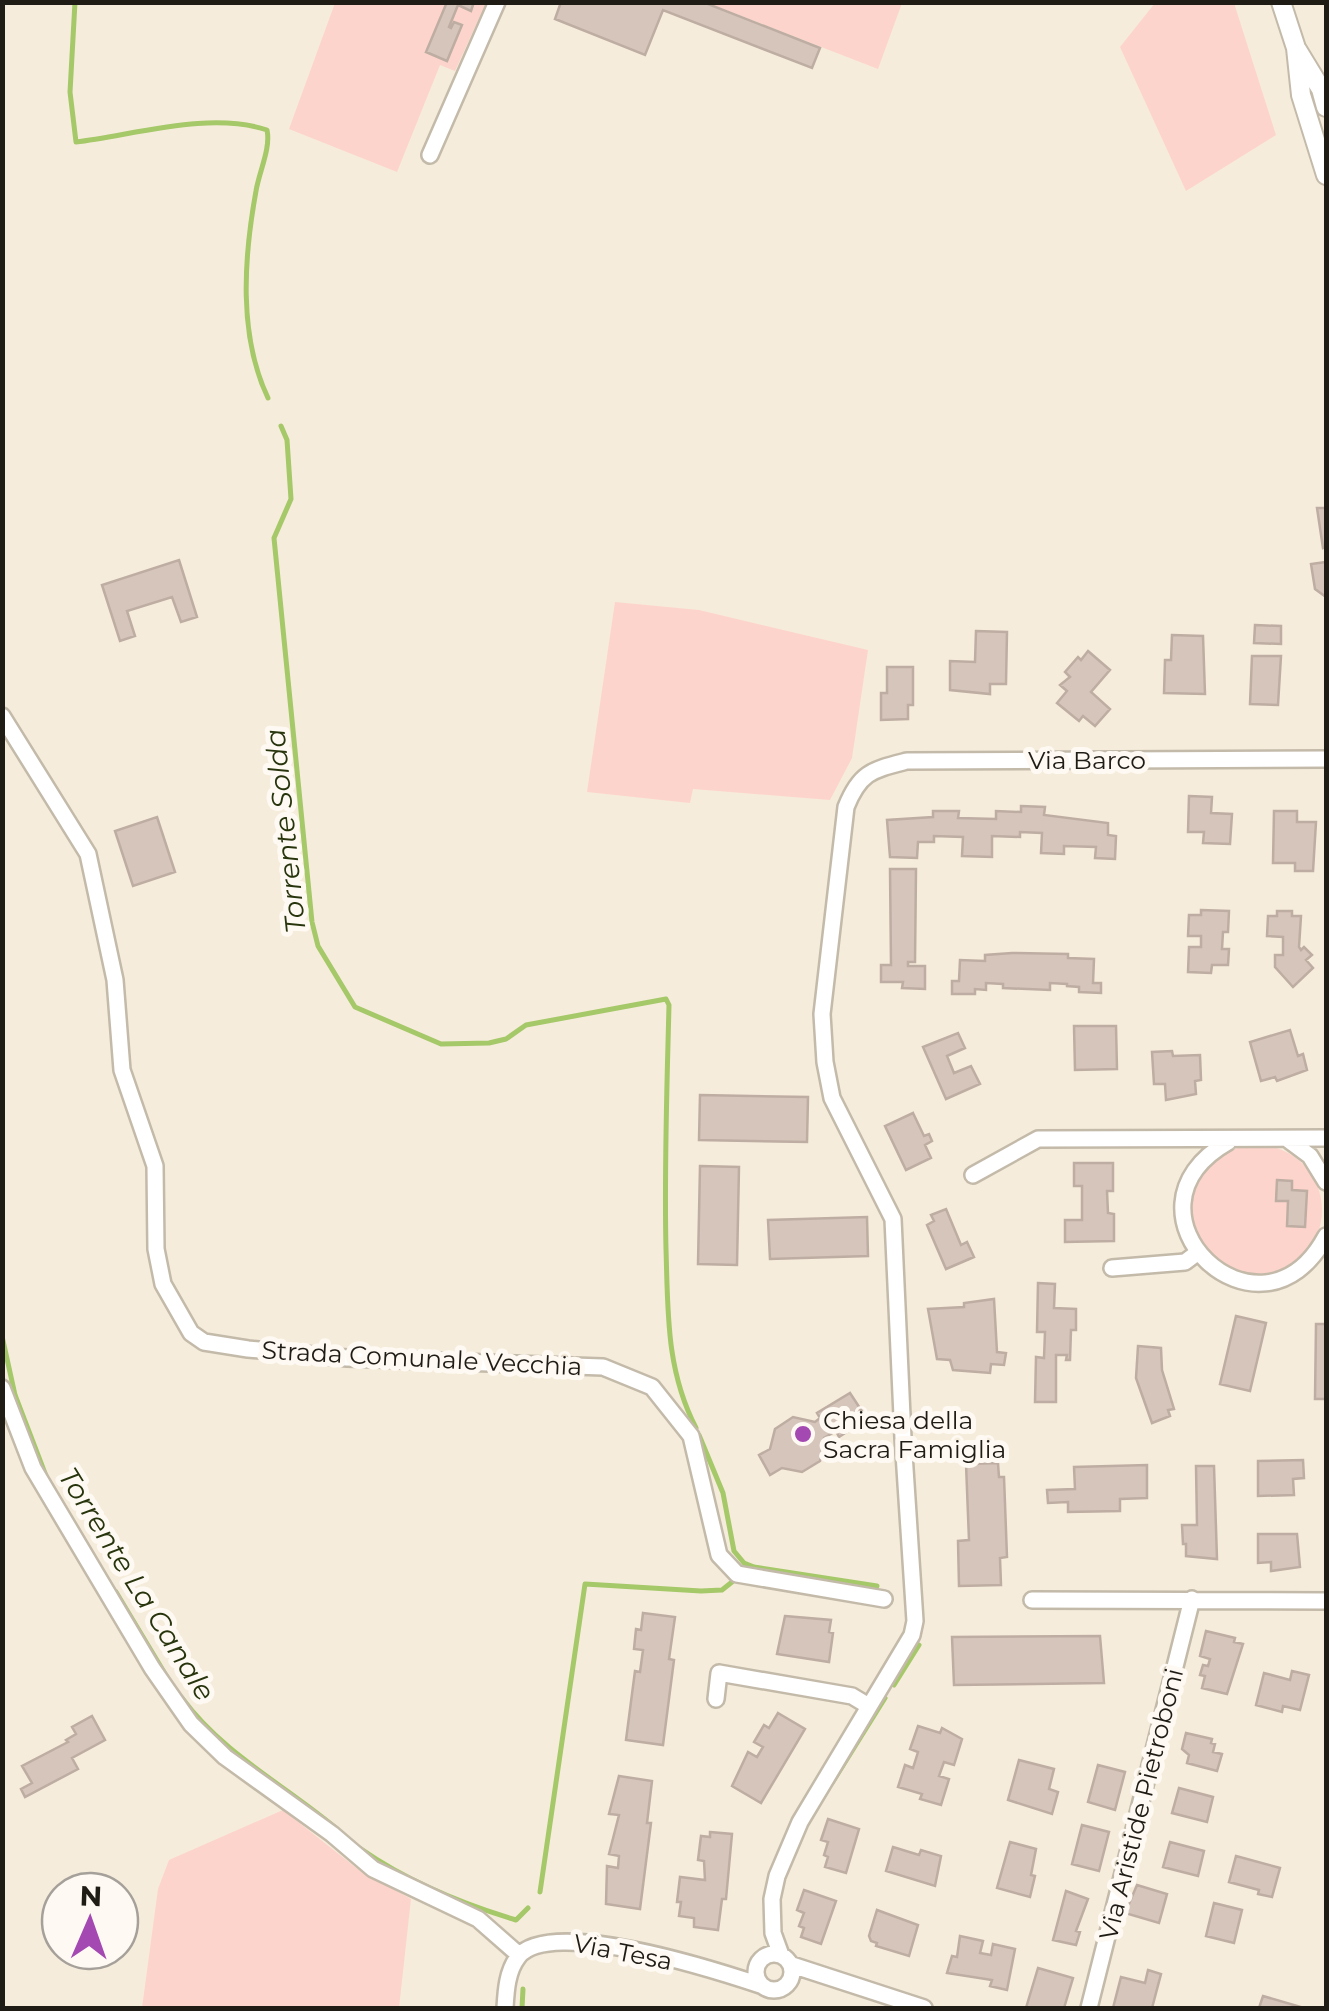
<svg xmlns="http://www.w3.org/2000/svg" width="1329" height="2011" viewBox="0 0 1329 2011" font-family="Montserrat,sans-serif">
<style>
.green{fill:#fdd4cb}
.lines{fill:none;stroke-linecap:round;stroke-linejoin:round}
.stream{stroke:#a5c869;stroke-width:5}
.building{fill:#d6c5ba;stroke:#beada2;stroke-width:2.5}
.minor-casing{stroke:#c4baaa;stroke-width:20}
.tertiary-casing{stroke:#c4baaa;stroke-width:22}
.minor{stroke:#fff;stroke-width:15}
.tertiary{stroke:#fff;stroke-width:18}
.poi-dot{fill:#a448b2;stroke:#fefaf3;stroke-width:4}
.labels{text-anchor:middle;dominant-baseline:central;stroke-width:10;stroke-linejoin:round;paint-order:stroke}
.street-label{font-size:25px;fill:#1f1b15;stroke:#fefaf3}
.poi-label{font-size:25px;fill:#1f1b15;stroke:#fefaf3;text-anchor:start}
.water-label{font-size:28px;font-style:italic;fill:#27340c;stroke:#fefaf3}
</style>
<rect width="100%" height="100%" fill="#f6ecdb"/>
<path class="green" d="M335,3H486L455,71L440,65L397,172L289,129Z
M708,3H902L878,69Z
M1155,3H1234L1276,135L1186,191L1120,47Z
M615,602L699,610L868,650L852,758L830,800L693,789L690,803L587,792Z
M1192 1210a65 65 0 1 1 130 0a65 65 0 1 1-130 0Z
M283,1810L359,1870L411,1899L399,2008H142L158,1889L169,1860Z"/>
<g class="lines">
<path class="stream" d="M75,2L70,92L76,142C134,135 210,111 267,130C271,148 259,172 256,191C244,257 238,335 268,398
M281,426L287,440L291,499L274,538L312,922L318,946L355,1007L441,1044L489,1043L506,1039L526,1025L666,999L669,1005C667,1086 664,1168 666,1249C668,1312 666,1370 696,1428
M2,1336L15,1395L46,1476
M699,1435L723,1493L734,1551L744,1563L754,1567L877,1586
M116,1592L167,1677
M894,1685L919,1645
M182,1698C223,1754 285,1785 337,1829
M832,1783L885,1698
M361,1849C407,1881 463,1904 516,1920L528,1908
M540,1892L585,1584L701,1591L722,1590L732,1582
M522,2008L523,1989"/>
</g>
<path class="building" d="M447,2H474L471,11L458,5L449,27L451,28L454,22L462,25L447,61L426,52Z
M561,2H703L820,48L812,68L663,10L645,55L555,19Z
M1317,508H1326V547L1323,548Z
M179,560L197,617L181,622L172,597L127,611L135,636L120,641L102,585Z
M1326,562V597L1315,589L1311,564Z
M1255,625L1281,626V644L1254,643Z
M976,631L1007,632L1006,684H990V694L950,690V661L975,662Z
M1172,635L1203,636L1205,694L1164,693L1165,660H1171Z
M1088,651L1110,670L1091,692L1110,709L1095,726L1083,716L1079,721L1057,703L1067,691L1060,685L1070,677L1065,672L1078,657L1081,660Z
M1252,656H1281L1278,705L1250,704Z
M887,667H913V705H908V719L881,720V693H887Z
M1189,796L1212,797L1211,813L1232,814L1230,844L1203,843L1204,832H1188Z
M1021,806L1045,807L1044,815L1108,823V835L1116,836L1115,859L1095,858L1096,847L1064,846V854L1041,853L1042,833L1020,832V837L992,836V857L962,856L963,837L934,836V842H918L917,858L890,857L887,820L933,817V811H959L958,818L996,819V811L1021,812Z
M1274,811H1297V822H1316L1313,871H1295V863H1273Z
M157,817L175,872L133,886L115,831Z
M890,869H916L915,962H908V966H925V989L902,988L903,982H881V965H891Z
M1201,910L1229,911L1228,932H1223L1222,949H1229L1228,965H1212L1211,973L1188,972L1189,947H1201V936H1188L1189,915H1201Z
M1277,911H1292V916H1301L1299,947L1301,950L1304,947L1312,955L1306,960L1313,968L1293,987L1275,967V955H1283V937L1267,936L1268,916H1277Z
M1012,953L1068,954V958L1094,959L1093,983H1101V993L1079,992V987L1067,986V984L1050,983V990L1003,988V984L986,983V990L975,989V994H952V981H959L960,960L985,961V955Z
M1074,1026H1116L1117,1069L1075,1070Z
M1290,1030L1298,1056L1303,1054L1307,1070L1277,1081L1275,1077L1261,1081L1250,1042Z
M958,1033L965,1048L947,1056L954,1073L971,1066L980,1084L946,1099L923,1047Z
M1172,1051L1173,1056L1200,1055L1201,1080L1195,1081L1196,1094L1166,1100L1165,1084H1154L1152,1052Z
M700,1095L808,1097L807,1142L699,1140Z
M913,1113L924,1136L929,1134L932,1141L925,1145L931,1158L906,1170L885,1126Z
M1074,1163H1113V1191H1107L1108,1213L1114,1214V1241L1065,1242V1220H1082V1186H1074Z
M700,1166L739,1167L737,1265L698,1264Z
M1277,1180L1292,1181V1190L1307,1191L1305,1227L1287,1226L1288,1201H1276Z
M946,1209L961,1245L967,1242L974,1257L946,1269L927,1225L934,1221L931,1215Z
M867,1217L868,1256L770,1259L768,1220Z
M1038,1283L1055,1284L1054,1308L1076,1309V1330H1071L1070,1360H1066L1067,1355H1056V1402H1035L1036,1357L1044,1358L1045,1332H1037Z
M994,1299L997,1352L1006,1353L1004,1365L991,1364L990,1373L953,1370L950,1360L937,1359L928,1309L964,1307V1303Z
M1236,1316L1266,1323L1250,1391L1220,1384Z
M1316,1324H1326V1399H1315Z
M1138,1346L1161,1348L1162,1370L1174,1409L1168,1410L1170,1416L1152,1423L1136,1378Z
M850,1393L867,1419L839,1437L836,1431L824,1438L820,1461L802,1472L782,1468L770,1475L759,1455L770,1449L775,1429L793,1417L815,1422L820,1418L817,1413Z
M1303,1460L1304,1478L1293,1479L1294,1495L1258,1496V1461Z
M998,1463L999,1477H1004L1007,1557L1000,1558L1001,1585L959,1586L958,1541L969,1540L966,1464Z
M1147,1465V1498L1120,1499V1511L1068,1512V1502L1048,1503L1047,1490L1075,1489L1074,1467Z
M1196,1466H1214L1217,1559L1186,1556V1544H1183L1182,1525H1197Z
M1258,1534H1297L1300,1567L1271,1571V1562L1258,1563Z
M643,1613L675,1617L669,1659L674,1660L663,1745L626,1740L635,1671L640,1672L643,1650L634,1649L636,1629L641,1630Z
M785,1616L831,1620L829,1632L833,1633L829,1662L777,1654Z
M1206,1631L1235,1638L1234,1642L1243,1644L1227,1694L1202,1688L1205,1676L1200,1675L1203,1665L1208,1666L1210,1659L1200,1656Z
M1100,1636L1104,1683L954,1685L952,1637Z
M1292,1671L1309,1675L1300,1710L1283,1706L1282,1712L1256,1705L1264,1673L1290,1680Z
M778,1713L805,1729L761,1803L732,1786L748,1752L757,1757L763,1747L754,1742L764,1725L769,1728Z
M92,1716L105,1740L72,1758L78,1769L25,1797L21,1789L32,1783L22,1766L68,1742L66,1740L76,1734L72,1727Z
M918,1726L940,1733L942,1728L962,1739L954,1765L944,1762L939,1776L949,1779L941,1805L920,1799L922,1794L898,1787L905,1765L913,1768L918,1752L910,1749Z
M1186,1733L1212,1739L1211,1743L1215,1744L1213,1752L1222,1754L1217,1771L1187,1763L1189,1755L1182,1749Z
M1019,1760L1054,1769L1049,1789L1058,1792L1052,1814L1008,1800Z
M1098,1765L1125,1772L1115,1810L1088,1802Z
M619,1776L652,1781L647,1823H651L640,1909L606,1904L607,1866L618,1868L619,1856L609,1854L619,1815L609,1814Z
M1179,1788L1213,1797L1207,1822L1172,1813Z
M828,1819L859,1829L846,1873L825,1867L828,1857L824,1855L828,1842L821,1840Z
M1082,1825L1109,1832L1099,1871L1072,1864Z
M710,1832L732,1834L726,1899H722L718,1930L694,1927V1918L679,1916L681,1902H677L680,1877L705,1880L704,1861L698,1860L701,1836L710,1837Z
M1010,1842L1036,1849L1031,1875L1035,1876L1030,1897L997,1888Z
M1170,1842L1204,1851L1198,1876L1163,1867Z
M893,1847L919,1855L921,1850L941,1856L935,1886L886,1871Z
M1236,1856L1280,1868L1272,1897L1258,1894L1259,1890L1229,1882Z
M1137,1885L1167,1894L1159,1923L1125,1913Z
M804,1890L836,1901L821,1944L801,1937L804,1928L799,1926L804,1913L797,1910Z
M1066,1891L1088,1899L1076,1931L1080,1932L1076,1945L1053,1940Z
M1214,1903L1242,1910L1234,1943L1206,1936Z
M877,1910L918,1925L909,1956L876,1946L877,1943L871,1941L869,1936Z
M960,1936L983,1941L980,1953L991,1955L993,1944L1015,1949L1007,1990L990,1986L992,1980L947,1973L952,1956L957,1957Z
M1038,1968L1073,1978L1064,2008H1026Z
M1148,1970L1161,1974L1152,2008H1113L1121,1977L1145,1983Z
M1263,1996L1304,2008H1259Z"/>
<g class="lines">
<g class="minor-casing">
<path id="minor" d="M430,155L497,2
M2,716L88,854L115,980L122,1070L155,1166L156,1249L163,1284L191,1333L204,1342L248,1349L347,1358L603,1367L652,1387L691,1436L719,1555L737,1574L884,1599
M1287,1139L1310,1156L1326,1182
M1228,1142C1107,1211 1260,1359 1326,1236
M973,1175L1038,1139L1326,1138
M1112,1268L1185,1262L1197,1253
M2,1388L33,1468L152,1668L191,1724L225,1757L332,1834L373,1869L478,1919L519,1955
M1032,1600L1326,1601
M716,1699L719,1673L852,1696L867,1705
M756 1972a18 18 0 1 1 36 0a18 18 0 1 1-36 0Z
M781,1955L773,1933L772,1899L777,1876L800,1822L912,1635L915,1621L903,1438L893,1219L832,1098L825,1062L822,1014L846,807C860,772 872,770 907,761L1326,759
M792,1965L924,2008
M505,2008C506,1991 507,1971 518,1957C549,1916 718,1971 763,1986
M1089,2008L1192,1599"/>
</g>
<g class="tertiary-casing">
<path id="tertiary" d="M1281,2L1296,48L1321,89L1326,107
M1296,48L1301,95L1326,175"/>
</g>
<use href="#minor" class="minor"/>
<use href="#tertiary" class="tertiary"/>
</g>
<circle class="poi-dot" cx="803" cy="1434" r="10"/>
<g class="labels">
<g class="street-label">
<text x="1087" y="760">Via Barco</text>
<text transform="translate(422 1358) rotate(3)">Strada Comunale Vecchia</text>
<text transform="translate(1141 1804) rotate(-76)">Via Aristide Pietroboni</text>
<text transform="translate(623 1952) rotate(11)">Via Tesa</text>
</g>
<g class="poi-label">
<text x="823" y="1420">Chiesa della<tspan x="823" dy="29">Sacra Famiglia</tspan></text>
</g>
<g class="water-label">
<text transform="translate(285 831) rotate(-96)">Torrente Solda</text>
<text transform="translate(137 1584) rotate(58)">Torrente La Canale</text>
</g>
</g>
<rect width="1329" height="2011" fill="none" stroke="#1f1b15" stroke-width="10"/>
<g transform="translate(90 1921) rotate(2)"><circle r="48" fill="#fefaf3" stroke="#a5a19a" stroke-width="2.5"/>
<path d="M0-8L18 38L0 25L-18 38Z" fill="#a448b2"/>
<text y="-15" font-size="28" font-weight="bold" text-anchor="middle" fill="#1f1b15">N</text>
</g>
</svg>
